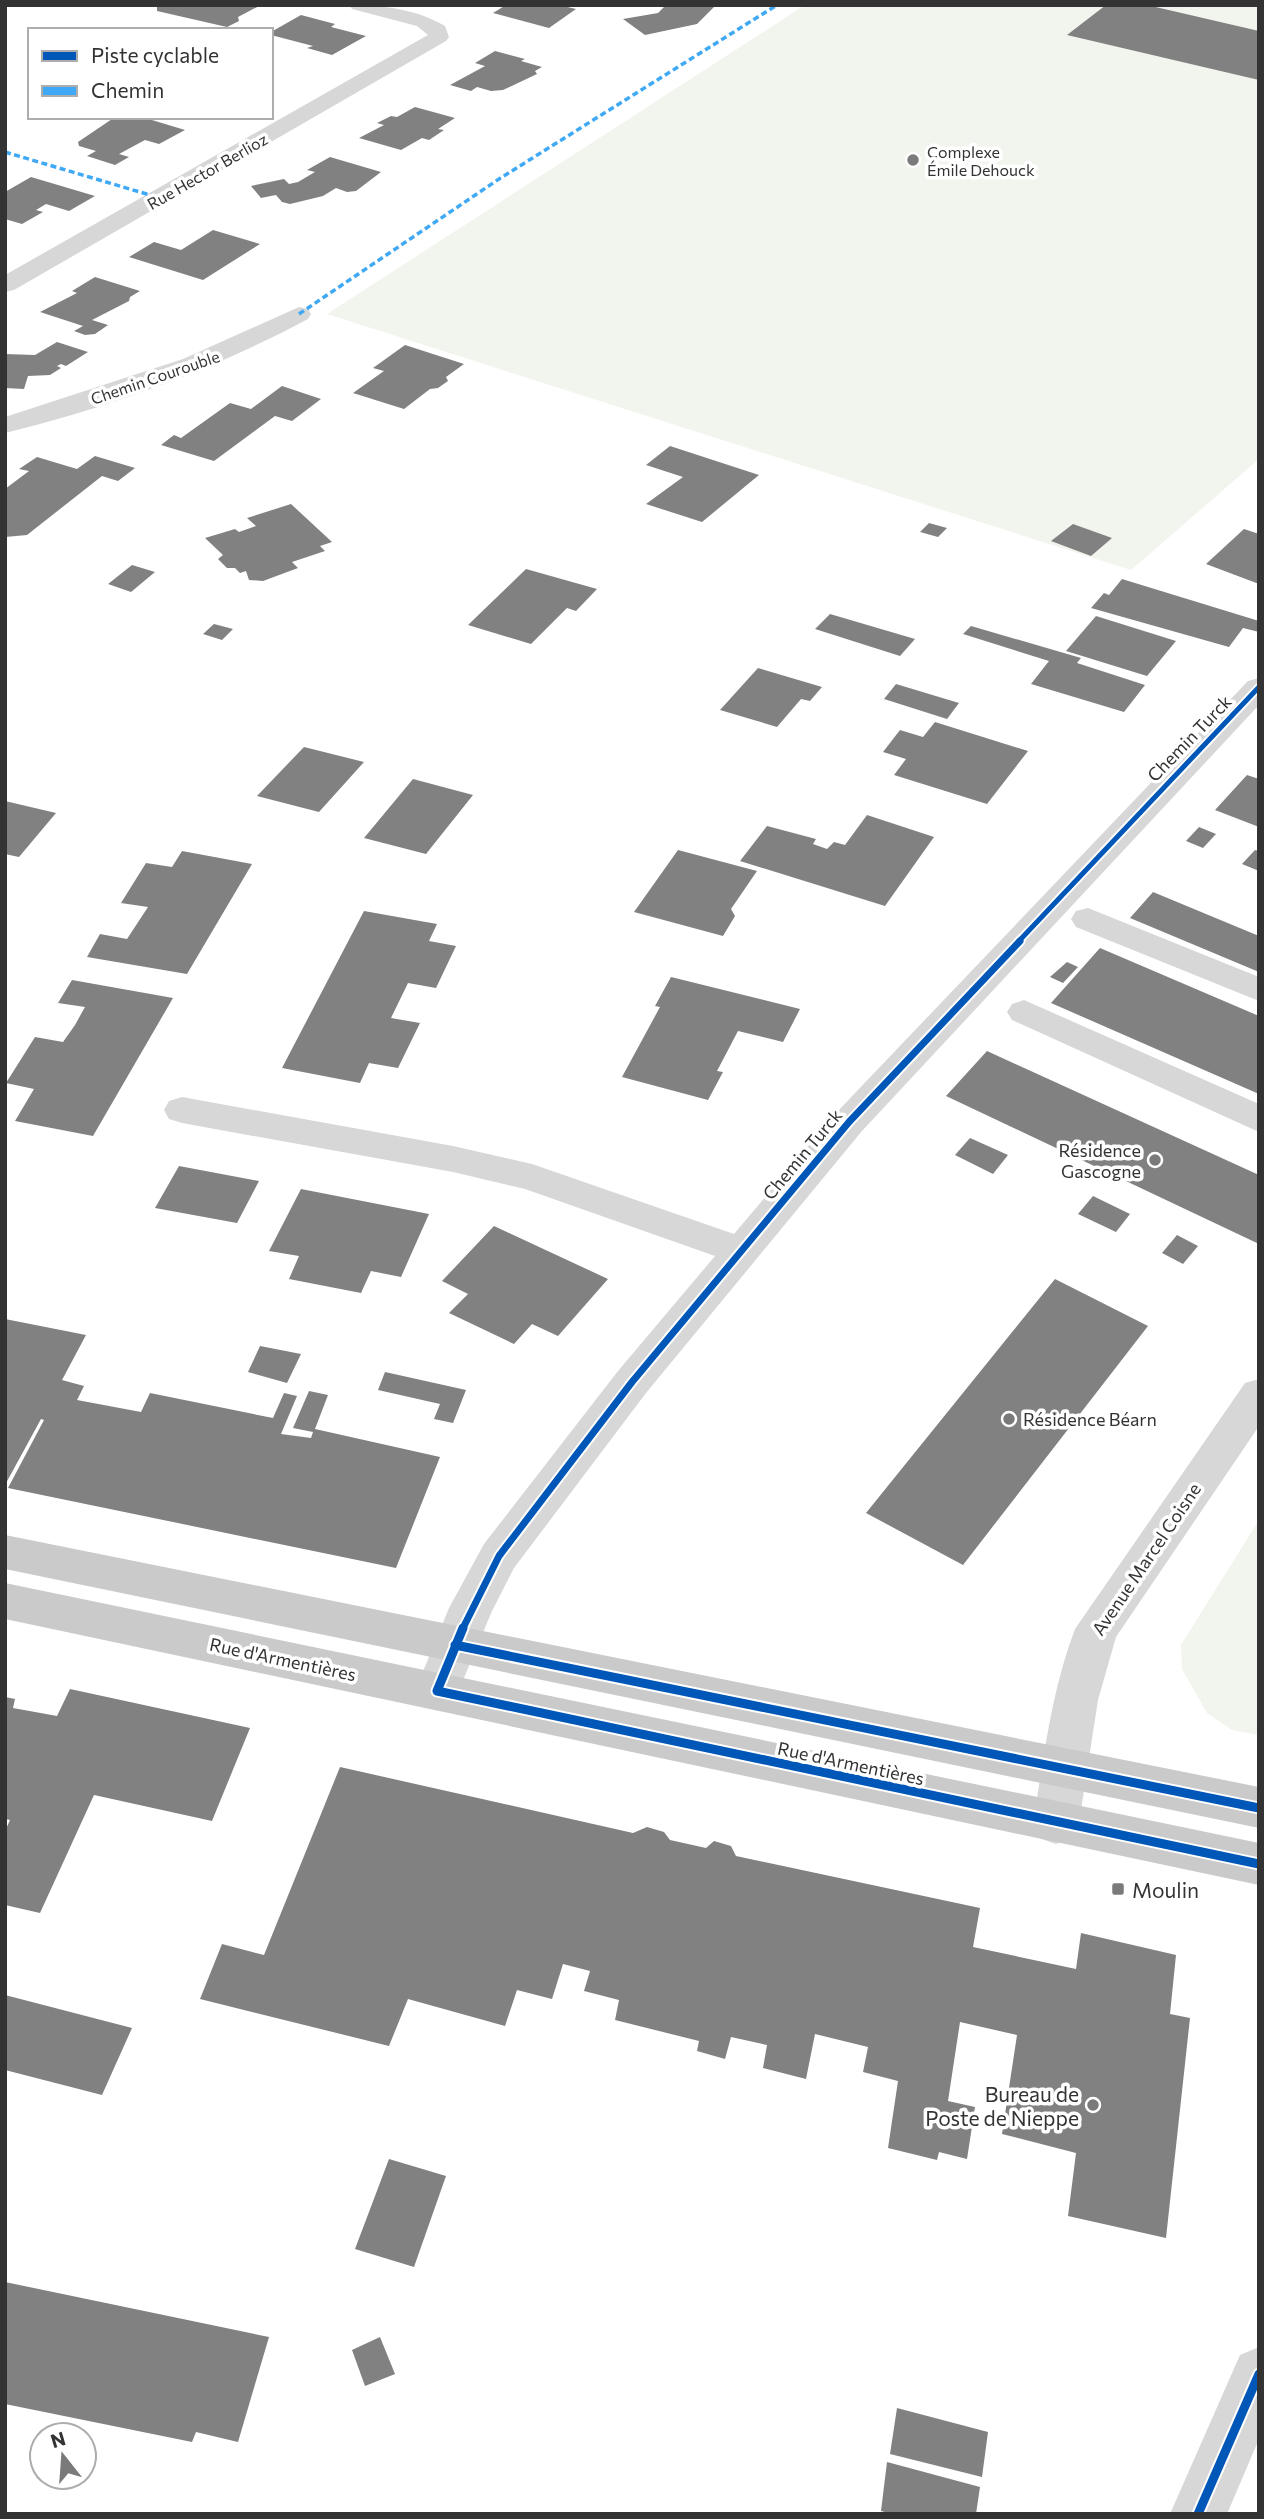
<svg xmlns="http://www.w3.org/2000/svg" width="1264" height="2519" viewBox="0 0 1264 2519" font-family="Commissioner,sans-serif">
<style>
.green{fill:#f1f5ed}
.building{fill:#818181}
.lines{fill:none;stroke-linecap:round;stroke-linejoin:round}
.minor{fill:#d7d7d7;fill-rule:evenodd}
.major{fill:#cacaca;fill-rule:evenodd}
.quiet{stroke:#3fa9f5;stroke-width:3.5;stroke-dasharray:6 3.5;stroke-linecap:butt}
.cycleway-far2-casing{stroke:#fff;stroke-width:9}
.cycleway-far1-casing{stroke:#fff;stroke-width:11}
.cycleway-casing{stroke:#fff;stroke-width:13}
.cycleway-far2{stroke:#0057b8;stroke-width:5}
.cycleway-far1{stroke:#0057b8;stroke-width:7}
.cycleway{stroke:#0057b8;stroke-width:9}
.poi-dot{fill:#7a7a7a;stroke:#fff;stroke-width:2.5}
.labels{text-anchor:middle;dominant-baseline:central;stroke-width:7;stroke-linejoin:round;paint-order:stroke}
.far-poi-label{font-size:16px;fill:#333;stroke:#fff;text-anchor:start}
.far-street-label{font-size:16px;fill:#333;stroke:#fff}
.street-label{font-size:18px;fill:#333;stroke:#fff}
.poi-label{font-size:18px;fill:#333;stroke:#fff;text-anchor:end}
.near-poi-label{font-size:21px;fill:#333;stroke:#fff;text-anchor:start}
</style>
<rect width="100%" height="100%" fill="#fff"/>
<path class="green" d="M805,5H1259V459L1131,570L327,314Z
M1259,1520V1735L1232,1730L1207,1713L1182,1669L1181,1645Z"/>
<path class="building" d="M161,5H261L238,17L239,21L227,27L157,11V7Z
M506,5H559L576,9L549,28L493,13Z
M666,5H709L715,6L697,24L645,35L623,19L658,13Z
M1106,5H1147L1259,31V80L1067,35Z
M301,15L335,24L331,27L366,36L332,55L307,48L313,46L271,35V32Z
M495,51L525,59L521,61L542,67L535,71L537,74L503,90L491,91L477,87L471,91L450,85L485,66L475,63Z
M415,107L455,118L438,129L444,130L429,140L422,138L401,150L359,138L384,125L377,123L391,116L397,117Z
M115,117H142L185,130L159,144L145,140L119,154L129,157L115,165L87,156L96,151L79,146L78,142Z
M330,157L381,172L356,191L347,192L336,188L323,196L290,204L282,202L276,195L261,198L251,186L284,179L289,184L298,182L315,172L307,170Z
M31,177L95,196L69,211L46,204L36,210L43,212L22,224L5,219V192Z
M213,230L260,244L203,280L129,257L154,242L181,250Z
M95,277L140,291L130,297L129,301L92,320L108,325L95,334L85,335L74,331L83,326L40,312L77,293L72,291Z
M57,342L88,352L66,366L61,364L57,366L61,368L50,375L28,376L24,389L5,388V354L35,355Z
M405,345L464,364L446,377L448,381L438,388L430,389L404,409L353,393L384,371L373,368Z
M282,386L321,399L292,421L275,416L214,461L161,445L174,435L181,438L230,403L251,409Z
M670,446L759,475L702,522L646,504L683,477L646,465Z
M95,456L135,468L118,481L102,476L27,535L5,537V489L29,471L19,469L37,457L77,469Z
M291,504L332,542L320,546L325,551L292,562L298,568L263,581L249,580L246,571L240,573L235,568H227L218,559L223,555L205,538L235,529L239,532L256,526L247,518Z
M929,523L947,528L938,537L920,532Z
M1073,524L1112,538L1091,556L1051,541Z
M1244,529L1259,534V584L1206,564Z
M132,565L155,572L131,592L108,584Z
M526,569L597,589L576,611L567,608L531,644L468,625Z
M1122,579L1259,621V632L1243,628L1229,647L1091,608L1104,593L1109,595Z
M830,614L915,639L900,656L815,629Z
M1096,616L1176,641L1147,676L1066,651Z
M214,624L233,629L222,640L203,634Z
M971,626L1081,658L1077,663L1145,685L1124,712L1031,684L1049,661L963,634Z
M758,668L822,687L810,701L801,699L777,727L720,710Z
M896,684L959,703L947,719L884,699Z
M935,722L1028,751L987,804L894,775L906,759L883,752L900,730L923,737Z
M304,747L364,762L319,812L257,796Z
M1247,775L1259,779V827L1215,810Z
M413,779L473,795L426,854L364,838Z
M5,801L56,813L19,857L5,854Z
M867,815L934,837L885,906L740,861L767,826L816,839L813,844L827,849L834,842L845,845Z
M1199,827L1216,834L1203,848L1186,841Z
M678,850L757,871L731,909L735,916L723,936L634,912Z
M1255,850L1259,851V871L1242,864Z
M182,851L252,864L187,974L87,957L100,934L127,939L148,907L121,903L146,863L172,867Z
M1153,892L1259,936V972L1130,918Z
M364,911L437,924L429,941L456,946L436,988L408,983L391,1018L420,1023L398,1068L369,1063L360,1083L282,1068Z
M1100,948L1259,1016V1094L1051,1003Z
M1067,962L1078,967L1063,983L1050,977Z
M671,977L800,1009L783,1042L738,1031L717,1071L723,1072L708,1100L622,1077L660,1007L655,1006Z
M72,980L173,998L93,1136L15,1121L34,1089L6,1083L35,1037L63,1042L75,1025L85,1007L58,1003Z
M987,1051L1259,1175V1244L946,1096Z
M970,1138L1008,1155L993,1174L955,1155Z
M179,1166L259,1181L237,1223L155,1208Z
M301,1189L429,1214L401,1277L371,1271L361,1293L289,1279L299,1256L269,1251Z
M1093,1196L1130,1214L1116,1232L1078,1214Z
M494,1226L608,1279L558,1336L532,1324L514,1344L449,1313L468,1294L442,1281Z
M1177,1235L1198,1246L1183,1264L1162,1253Z
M1055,1279L1148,1326L963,1565L866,1513Z
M5,1319L86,1335L62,1380L84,1386L77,1400L141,1412L150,1393L273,1418L284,1393L297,1396L281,1434L311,1438L313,1432L293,1428L309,1391L328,1395L315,1429L440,1457L396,1568L8,1488L44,1420L41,1419L5,1485Z
M260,1346L301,1354L287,1383L248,1372Z
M385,1372L466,1390L453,1423L434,1419L440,1404L378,1390Z
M70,1689L250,1728L212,1821L94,1795L40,1913L5,1905V1831L10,1820L5,1819V1697L15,1699L13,1708L57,1716Z
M340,1767L633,1833L647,1827L664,1832L670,1840L706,1848L714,1841L731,1846L736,1856L980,1908L973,1947L1076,1969L1081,1933L1176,1955L1170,2014L1190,2018L1166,2238L1068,2216L1076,2153L1002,2134L1017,2035L960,2022L948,2101L975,2107L967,2159L939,2152L937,2160L888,2148L898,2081L863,2072L868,2047L815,2034L806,2079L763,2068L767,2045L731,2037L725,2059L697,2051L699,2041L615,2020L619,2000L584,1991L590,1971L563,1964L552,1999L517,1990L505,2026L408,1999L389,2046L200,1999L222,1944L264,1955Z
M5,1995L132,2028L102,2095L5,2070Z
M389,2159L446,2176L414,2267L355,2249Z
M5,2282L269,2337L238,2442L196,2432L192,2442L5,2404Z
M380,2337L395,2374L365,2386L352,2350Z
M897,2408L988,2432L982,2477L890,2454Z
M887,2462L980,2487L976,2514H892L881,2511Z"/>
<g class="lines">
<path class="minor" d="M349,5C383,5 416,9 445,26L449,37L446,41L14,290L5,292V275L428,35L417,26L352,9Z
M299,307L308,309L311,314L308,319C213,370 110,407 5,433V417L183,359Z
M1259,678V705L862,1131L646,1393L514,1568L492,1611L453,1704L437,1710L421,1704L415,1691L449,1608L484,1544L618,1371L715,1256L525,1189L453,1172L182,1123L169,1119L164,1110L169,1101L182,1097L453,1146L532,1164L734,1234L836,1113L1248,681Z
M1088,908L1259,977V1001L1076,927L1071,919L1076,911Z
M1024,1000L1259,1104V1132L1012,1020L1007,1012L1012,1004Z
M1259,1379V1426L1116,1637L1098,1700L1079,1823L1073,1838L1056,1844L1039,1838L1033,1823C1044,1757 1051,1692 1075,1629L1245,1383Z
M1259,2347V2439L1227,2514H1170L1240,2355Z"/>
<path class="major" d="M5,1535L1259,1787V1828L5,1569Z
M5,1583L1259,1843V1885L5,1619Z"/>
<path class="quiet" d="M5,152L160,198
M299,314L499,179L777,5"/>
<g class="cycleway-far2-casing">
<path id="cycleway-far2" d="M1018,942L1259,687"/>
</g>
<g class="cycleway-far1-casing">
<path id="cycleway-far1" d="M462,1630L499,1556L632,1382L849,1122L1020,941"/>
</g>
<g class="cycleway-casing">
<path id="cycleway" d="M463,1628L437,1691L1259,1864
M455,1645L1259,1808
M1198,2514L1259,2374"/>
</g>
<use href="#cycleway-far2" class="cycleway-far2"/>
<use href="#cycleway-far1" class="cycleway-far1"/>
<use href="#cycleway" class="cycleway"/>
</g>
<g class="poi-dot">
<circle cx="913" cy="160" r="7"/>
<circle cx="1155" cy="1160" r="7"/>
<circle cx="1009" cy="1419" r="7"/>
<rect x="1111" y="1882" width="14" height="14" rx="3.5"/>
<circle cx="1093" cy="2105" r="7"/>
</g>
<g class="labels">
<g class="far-poi-label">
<text x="927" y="151">Complexe<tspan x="927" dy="18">Émile Dehouck</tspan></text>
</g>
<g class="far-street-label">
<text transform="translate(207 171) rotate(-30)">Rue Hector Berlioz</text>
<text transform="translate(155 377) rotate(-19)">Chemin Courouble</text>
</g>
<g class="street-label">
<text transform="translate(1189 738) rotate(-46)">Chemin Turck</text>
<text transform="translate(802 1154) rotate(-50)">Chemin Turck</text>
<text transform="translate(1146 1559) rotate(-56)">Avenue Marcel Coisne</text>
<text transform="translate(283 1659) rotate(12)">Rue d'Armentières</text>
<text transform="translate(851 1763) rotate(12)">Rue d'Armentières</text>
</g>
<g class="poi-label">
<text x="1141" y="1150">Résidence<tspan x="1141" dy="21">Gascogne</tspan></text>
<text x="1023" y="1419" text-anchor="start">Résidence Béarn</text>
</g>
<g class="near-poi-label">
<text x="1132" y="1889">Moulin</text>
<text x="1079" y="2093" text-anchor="end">Bureau de<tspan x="1079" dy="24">Poste de Nieppe</tspan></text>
</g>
</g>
<rect width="1264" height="2519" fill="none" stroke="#333333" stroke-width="14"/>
<rect x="28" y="28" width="245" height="91" fill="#ffffff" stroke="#adadad" stroke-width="2"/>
<rect x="42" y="51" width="35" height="10" fill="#0057b8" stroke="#adadad" stroke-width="2"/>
<text x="91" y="63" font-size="21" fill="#333333">Piste cyclable</text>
<rect x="42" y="86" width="35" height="10" fill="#3fa9f5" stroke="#adadad" stroke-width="2"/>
<text x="91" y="98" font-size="21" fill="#333333">Chemin</text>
<g transform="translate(63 2456) rotate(343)"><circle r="33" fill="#ffffff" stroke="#adadad" stroke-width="2"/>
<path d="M0-5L12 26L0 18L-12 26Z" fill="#7a7a7a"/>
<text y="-10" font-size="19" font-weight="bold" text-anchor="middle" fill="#333333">N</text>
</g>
</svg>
